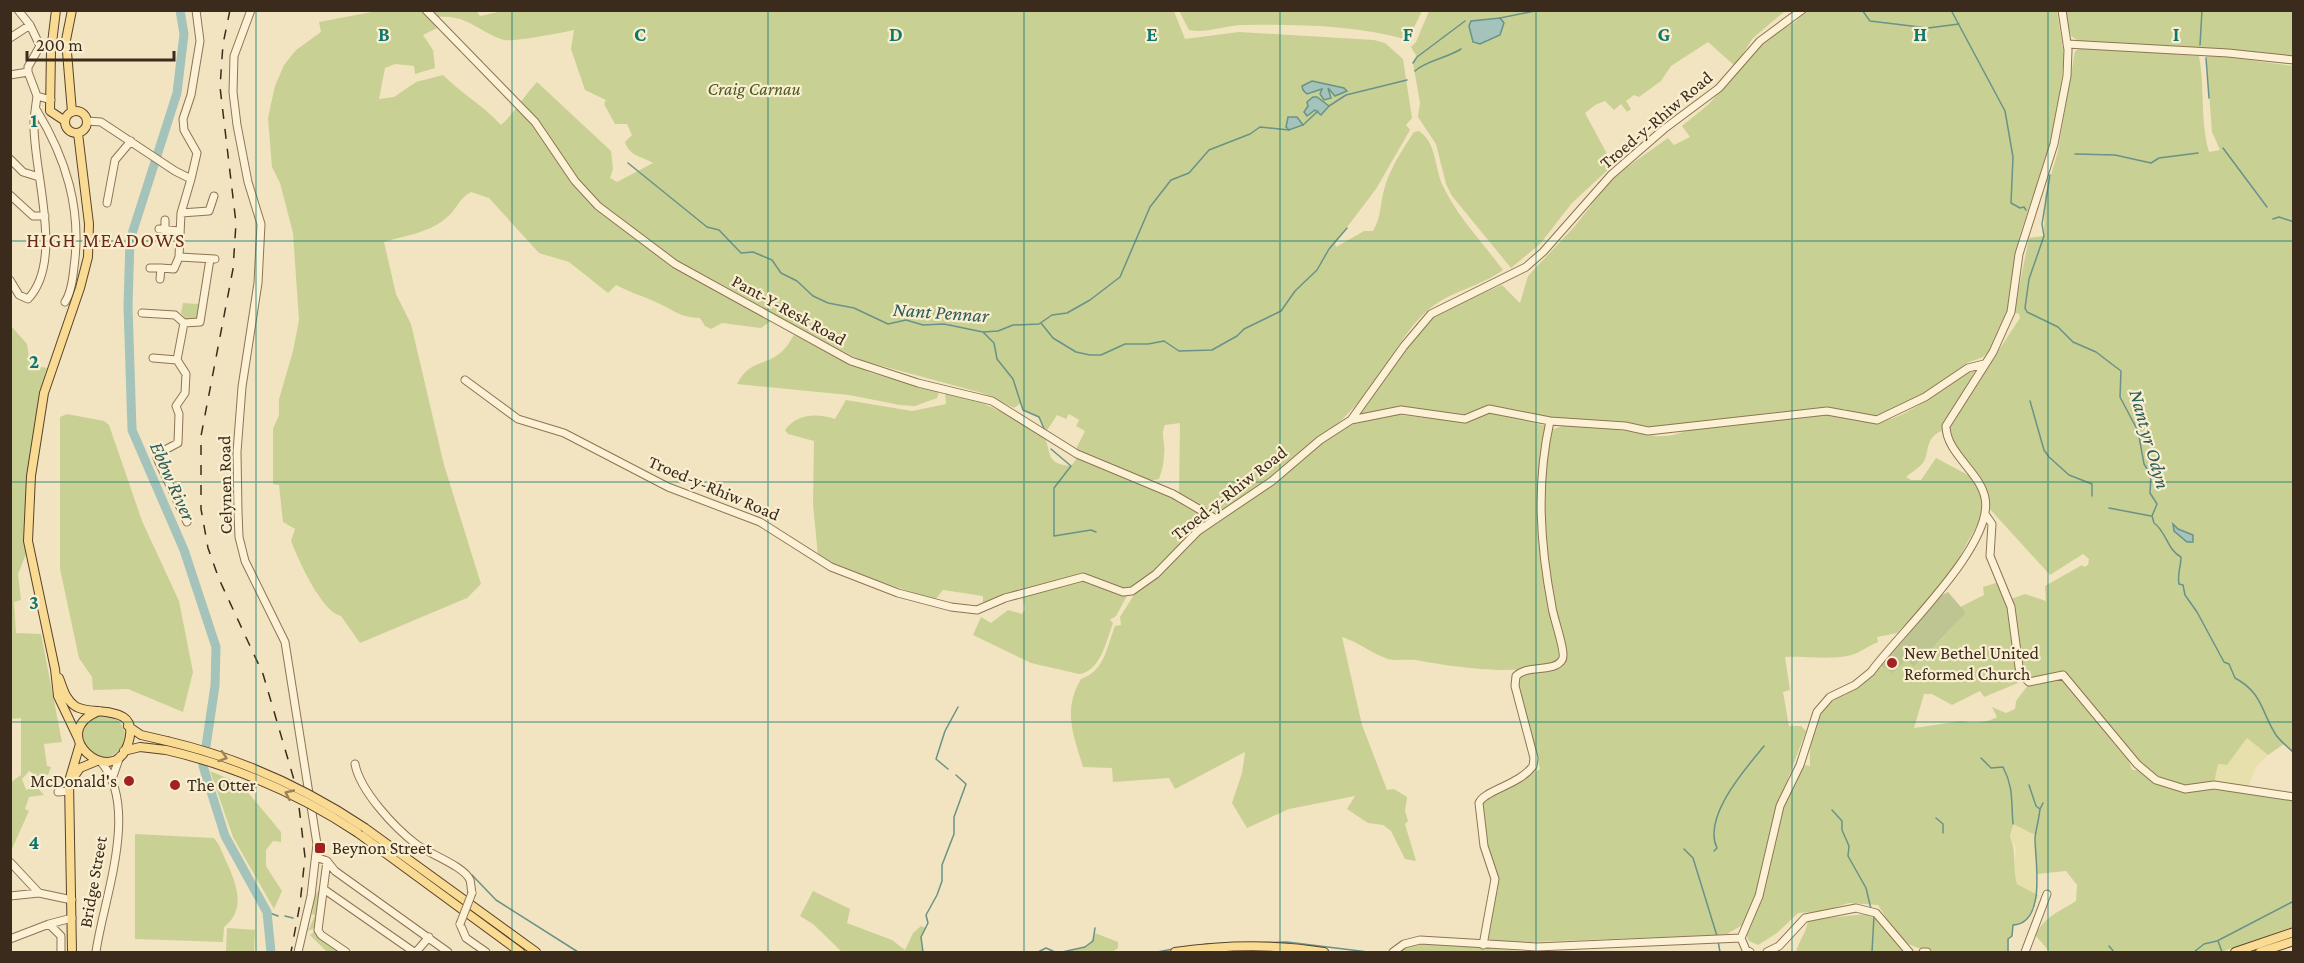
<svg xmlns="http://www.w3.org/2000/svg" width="2304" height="963" viewBox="0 0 2304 963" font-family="'Crimson Pro',serif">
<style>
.farmland{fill:#e8e0ac}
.green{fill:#c8d193}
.cemetery{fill:#bec593}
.water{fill:#a3c3bb;stroke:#699289;stroke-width:1.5}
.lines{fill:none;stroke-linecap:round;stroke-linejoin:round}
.stream{stroke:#699289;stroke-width:1.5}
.river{stroke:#a3c3bb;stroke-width:9}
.minor-casing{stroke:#8d7456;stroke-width:9}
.major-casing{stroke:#5a422b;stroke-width:10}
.minor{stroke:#fcf1d4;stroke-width:7}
.major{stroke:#f9db94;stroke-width:8}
.rail{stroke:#3b2b1c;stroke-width:1.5;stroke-dasharray:10 10;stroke-linecap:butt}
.minor-bridge-casing{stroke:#8d7456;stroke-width:9;stroke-linecap:butt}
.major-bridge-casing{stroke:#5a422b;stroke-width:10;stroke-linecap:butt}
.minor-bridge{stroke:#fcf1d4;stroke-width:7}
.major-bridge{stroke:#f9db94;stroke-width:8}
.oneway{stroke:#9a8358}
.grid{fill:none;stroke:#0f766e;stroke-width:1.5;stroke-opacity:0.55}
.poi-dot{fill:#a12220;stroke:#f9eed0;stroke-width:2}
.labels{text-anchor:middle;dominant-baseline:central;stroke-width:4.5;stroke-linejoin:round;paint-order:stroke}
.park-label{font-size:18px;font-style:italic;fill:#4a5920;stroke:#f9eed0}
.street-label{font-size:18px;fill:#3b2b1c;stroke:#f9eed0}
.poi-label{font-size:18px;fill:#3b2b1c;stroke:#f9eed0;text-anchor:start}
.neighbourhood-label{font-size:20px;letter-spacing:1.5px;fill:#6b2a17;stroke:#f9eed0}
.water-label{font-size:20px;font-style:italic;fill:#2a5c5a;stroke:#f9eed0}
.grid-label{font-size:20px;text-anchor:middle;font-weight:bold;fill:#0f766e;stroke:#f9eed0;stroke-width:4.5;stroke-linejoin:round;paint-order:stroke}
</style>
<rect width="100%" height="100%" fill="#f2e4c0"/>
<path class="farmland" d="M2247,738L2268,755L2257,766L2247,789L2214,783L2218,764L2227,765Z
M2013,824L2035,835L2038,895L2017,884L2013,871L2016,849L2010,837Z"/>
<path class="green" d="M507,10L1174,11L1185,39L1239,32L1374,40L1385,43L1403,59L1412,118L1406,125L1410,130L1376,189L1335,243L1336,247L1364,231H1373C1381,218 1380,205 1384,190C1389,170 1402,150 1414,132L1419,131C1437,143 1434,167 1443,186C1457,216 1483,243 1503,270C1480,287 1449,291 1427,311C1400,335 1388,368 1365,395C1324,443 1269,479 1217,515L1179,494L1180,423L1165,425C1160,435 1166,444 1164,455C1164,462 1162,471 1159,479L1150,481L1076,449L1085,431L1076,426L1079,420L1069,414L1066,419L1057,415L1046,432L1039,417L1023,410L1021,403L1014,408L982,393L860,360L778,316L761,328L722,323L711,329L705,326L700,318C680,317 677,312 660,304C646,297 631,293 616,285L608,293L569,262L539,253L489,198L471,192C458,199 456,211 445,219C428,233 404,236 384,242L396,294L411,324L444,465L481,584L467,598L360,643L341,616C321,611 299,561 291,541L295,529L283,522L279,485L273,484V429L279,415V399L293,351L299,320L293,233L280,183L272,167L268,118L275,86L284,65L296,50L321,32L319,22L377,11H422L439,27L423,35L433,50L435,68L415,74L414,66L395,64L385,68L379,99L394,97L416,82L443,75C462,94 483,105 501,125C516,111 524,96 537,82L611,151L613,169L610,178L617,182L653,163C642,156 630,157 625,142L632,135L627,124H615L604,104L606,100L585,90L571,49L574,30C561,33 513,42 504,40C479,32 467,14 438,17L430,11H477L480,16Z
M1179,11V10L1422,11L1408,40C1356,25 1297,24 1243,25C1226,25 1206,34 1189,30Z
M1429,11H1785L1753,38L1735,66L1708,42L1671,66L1661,81L1639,97L1634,95L1626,101L1631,109L1627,112L1621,104L1614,110L1605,101L1595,105L1585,113L1613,165L1572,203L1540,244L1511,268L1452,196L1446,184L1436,144L1418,117L1420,103L1413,63L1417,57L1411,47L1416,42Z
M1806,11H2057L2064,56L2057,123L2020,235L2007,315L1991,350L1983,357L1967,363L1925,394L1882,415L1873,418L1848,412L1846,409L1768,413L1662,429L1624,422L1550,417L1488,407L1464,417L1409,412L1360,417L1362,411L1404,351L1435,314L1502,285L1520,303L1528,276L1575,226L1606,186L1620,172L1668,138L1674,145L1690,137L1682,126L1709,104L1764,40L1795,22Z
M2065,11H2293V57L2200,48L2080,42L2071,36Z
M2082,47L2199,56C2205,88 2200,121 2209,152L2220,150L2212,132L2206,54L2293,66V753L2284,744L2268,755L2247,738L2227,765L2218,764L2214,783C2188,787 2168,786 2146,771L2068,675L2056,672L2032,680L2022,671L2011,599L2025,594L2046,601L2045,586L2082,565L2084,567L2088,565L2089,559L2083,554L2050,575L1988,507C1986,475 1955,456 1949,426L2020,318L2019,314L2014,312L2029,238L2044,236L2045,196L2058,151L2075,51Z
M183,303L199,304L198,320H187L181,313Z
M11,326L27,344L30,365L47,368L39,394L24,540L26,554L18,574L21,600L14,602L16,633L41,634L62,742L44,744L47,766L51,767L48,775L37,776L29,771L22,779L26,790L37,787L44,795L29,797L25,809L29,811L11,851V782L21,775V718L11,719Z
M794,335L871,373L939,392L937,398L915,406L900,405L849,395L737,384C749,361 763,366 779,354C786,349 790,341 794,335Z
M1977,368L1949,415L1944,430C1922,437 1931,457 1921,465C1918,468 1911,473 1906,477L1911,480H1921L1936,458L1970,476L1981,492L1982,516L1956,563L1917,613L1897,633L1877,637L1878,642C1870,645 1865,649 1857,653C1841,661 1804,656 1785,657L1790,690L1783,692L1789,726H1801L1806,731L1778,805L1764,855L1757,893L1744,924L1727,934L1716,935L1532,942L1487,941L1498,877L1486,844L1481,803L1483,798L1504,791L1540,769L1517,681L1521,673L1565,663L1543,552V468L1551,431C1569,416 1634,434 1656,436C1668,437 1678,434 1688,430C1730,425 1774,415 1817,414C1838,414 1862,425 1880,422C1912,416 1948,383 1977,368Z
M945,391C982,401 1012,415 1044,436C1052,453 1045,464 1071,466L1078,457L1161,492L1211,518L1179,545L1164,564L1130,588H1122L1083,574L1015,592L983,606V596L943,590L935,600L837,567L818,556L813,504L814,441L788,434L785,430C797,414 817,413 835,419L846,400L912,411L946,404Z
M1488,411L1546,426C1531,510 1538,574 1561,656C1542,681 1446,666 1416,660C1407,659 1397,661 1388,659C1373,654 1358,642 1342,637L1362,725L1387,790L1394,789L1407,797L1405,811L1408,821L1405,824L1416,861L1405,859L1391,831L1383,825L1368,823L1347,809L1355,796L1289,809L1247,828L1232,803L1242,773L1245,752L1175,789L1169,778L1113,782L1112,768L1083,767C1074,736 1062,711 1081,679C1104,671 1106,650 1115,626L1121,625L1120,617L1137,590L1187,544L1339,428L1392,414L1461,422Z
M67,414L104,421L109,425L142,521L179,601L193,672L183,712L128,689L93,690L92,677L79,658L60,569V417Z
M1080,580L1128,594L1116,616L1110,620L1113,623C1106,641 1101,671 1079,674L1031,663L973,635L981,617L991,623L1008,610L1022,614L1025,609L1022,596Z
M1999,582L2008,605L2018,683L1984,697L1980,691L1952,705L1932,694H1924L1914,728L1962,721C1973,725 1989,722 1997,717L1992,707L2006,713L2015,709L2016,701L2028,685L2062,677L2128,758L2132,770H2138L2167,787L2183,790L2220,788L2293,800V927L2221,952H2050L2036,936C2042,917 2061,911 2076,901L2077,885L2066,871L2037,874L2035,835L2013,824L2010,837C2017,852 2012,867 2017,884L2038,895C2032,908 2029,924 2013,926L2012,936L2009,939L2008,952C1984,952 1925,957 1906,942C1894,933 1886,917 1878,905L1849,903L1823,911L1798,913L1777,933L1758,945L1749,941L1746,934L1763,893L1768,859L1783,805L1805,765L1810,766C1809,686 1842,710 1880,666L1893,674L1906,660L1914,667L1966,613L1960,607L1984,595L1983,587Z
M83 736a21 21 0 1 1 42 0a21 21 0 1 1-42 0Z
M210,771L241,784L281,832V842L273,841L266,850V866L282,891L274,909L233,837Z
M135,834L214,838L219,845C230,872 252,905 224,927L223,942L135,939Z
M324,881L316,927L308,931L315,915L312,914L315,896Z
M813,891L850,909L847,923L892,940L905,950L913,933L921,926L926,928L921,937L923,952H842L813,924L800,916Z
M1866,914L1880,921L1903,952H1796C1799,940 1807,932 1808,920Z
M227,928L255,930L254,952H226Z
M316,930L343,952H327L310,935Z
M1095,933L1118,942V948L1112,952H1062C1075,949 1091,949 1095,933Z
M1419,943L1524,951L1398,952L1411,944Z"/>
<path class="cemetery" d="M1948,592L1966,613L1914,667L1906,660L1893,674L1879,665L1938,597Z"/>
<path class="water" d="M1500,18L1504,23L1500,35L1480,44L1473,42L1469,26L1471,21Z
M1312,81L1344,88L1347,91L1335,96L1328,88L1331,98L1324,100L1320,94L1322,89L1307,94L1303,90L1302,86Z
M1313,97H1317L1329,106L1321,115L1315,110L1307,116L1304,112L1308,106L1307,102Z
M1288,117H1297L1303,125L1289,130L1286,127Z
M2173,524L2178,529L2193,535V542H2187L2174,531Z"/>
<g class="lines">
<path class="stream" d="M1862,10L1870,21L1928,28L1959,24
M1951,10L2005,111L2013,157L2011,203L2020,208L2024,207L2026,210
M1500,18L1540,10
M2200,45L2202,10
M2206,58L2209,98
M1413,63L1417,57L1465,21
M1415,71C1425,61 1447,58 1461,49
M1329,106L1346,95L1407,80
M1303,125L1318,111
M2223,148L2267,207
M2075,154L2115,155L2151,163L2159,158L2198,153
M628,163L707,227L719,230L741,253L753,252L772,260L781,273L797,281L813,296L828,303L854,308L888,324L906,320L923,325L944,324L983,332L998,331L1013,325L1039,324L1052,315L1067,313L1090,300L1120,277L1150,207L1171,180L1189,173L1209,150L1250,134L1260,127L1289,130
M2050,175L2042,224L2044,236L2029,279L2025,308L2027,312L2058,327L2073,342L2096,352L2121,371L2120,397L2138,431L2144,464L2151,475L2150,493L2157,504L2152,516L2154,523C2166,531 2168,551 2181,557C2181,567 2177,574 2179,584L2183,585L2185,595L2197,612L2224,662L2229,664L2235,678C2263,693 2261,712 2276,735C2281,742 2288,747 2294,753
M2273,219L2279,217L2294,222
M1041,323L1053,338L1076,352L1090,355H1101L1125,344H1148L1164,341L1179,351L1212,350L1237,336L1244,329L1281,311L1295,291L1317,270L1329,249L1347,228
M983,332L994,343L997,359L1013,379L1023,410L1039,417L1045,431
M2030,401L2044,450L2049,457L2069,475L2092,484V496
M1051,449L1071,466L1054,488V536L1091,530L1096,532
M2109,508L2151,516
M1981,758L1991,768L2003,767C2014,788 2011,802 2013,824
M948,769L936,759L945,731L958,707
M2040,809L2043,803
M1832,810L1842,821V830L1849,846L1848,856L1866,888L1871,909
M1936,818L1943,824V833
M1684,849L1693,858L1717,936
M1714,851L1717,848C1702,817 1746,768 1764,746
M472,875L496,900L578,952
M267,912L278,916
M285,916L293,918
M1718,941L1720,952
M2218,941L2222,952
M1205,944L1287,942L1368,952
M2109,946L2114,952
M923,952L921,937L928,923L926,915L937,895L942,881V865L954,834V817L966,784L956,775
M1038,952L1046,948L1055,952
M1062,952L1085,947L1093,941L1095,928
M1157,952L1173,949
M1872,952L1874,916
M2008,952V939L2012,936L2013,925C2047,923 2035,860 2035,838C2036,829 2039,819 2040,809L2036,806L2029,785
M2194,952L2204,944L2217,941L2294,901"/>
<path class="river" d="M180,10L184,34L177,93L130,240L128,306L132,430L184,550L216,647L215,686L203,766L225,836L267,912L271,952"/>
<g class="minor-casing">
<path id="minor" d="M251,10L234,56L233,92L237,125L248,182L261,224L258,283L242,387L237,452L238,512L239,537L245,561L285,642L317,844L311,896L298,952
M426,10L535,122L575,181L598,206L675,264L851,361L918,383L992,401L1077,454L1173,494L1216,519
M10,38L30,25
M2067,44L2228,53L2294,60
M28,72L37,96
M10,75L28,72V67L40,46L30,25L18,10
M36,109C66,158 82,209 74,267C73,278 71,293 65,302
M87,121L101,122L175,171L191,179L181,213L179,257L215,259
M10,159L23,172L39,177
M191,179L197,153L184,130L183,119L191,95L200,41L196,10
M10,195L33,216H45
M107,203L115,160L131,141
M181,213L209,211L214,196
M159,229L179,231
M165,230V220
M150,268H161L160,279
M161,268L174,269L179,257
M10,280L19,295L28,299C65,260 33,172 34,124C34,115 36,105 37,96L51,100
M142,313L175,315L184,323L200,322L210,259
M184,323L177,360L186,374L185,393L176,406L179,414L178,443L161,452L157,458L187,522
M153,358L177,360
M465,380L518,419L564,433L668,487L760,522L831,567L898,593L951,607L977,610L1005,598L1083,577L1123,592L1132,591L1156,574L1198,531L1272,481L1320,440L1351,420L1404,346L1431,314L1526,267L1543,252L1611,175L1664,129L1719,88L1760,41L1802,10
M1351,420L1401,410L1465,419L1489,409L1550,421L1625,426L1648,431L1827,411L1877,420L1925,397L1968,368L1984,364
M1985,514L1992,524L1990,556L2011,607L2019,667L2021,674L2029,682L2063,675L2137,764L2156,780L2185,789L2214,785L2294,797
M355,764C360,791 395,828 416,844C429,854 464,866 470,880C471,883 471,889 472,893
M112,779L120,756
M58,792L69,791
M316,857L327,861L318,930L321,935L346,952
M327,861L335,871L448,952
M10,862L39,893
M325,890L414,952
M10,896L39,893L72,900
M460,924L466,938L486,952
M10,939L49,924
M1483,945L1495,879L1484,846L1479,803C1483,791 1519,785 1533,766L1534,758L1515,686L1516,676C1528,664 1554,673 1562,660C1567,654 1553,617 1552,607C1540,544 1536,484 1550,421
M61,952V936L49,924L72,918
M96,952C103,900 141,806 100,761
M416,952L429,937
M1393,952L1404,944L1420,940L1537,947L1741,938
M1750,952L1746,950L1741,938L1759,896L1780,806L1800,765L1817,712L1830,697L1855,685L1871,672C1898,634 1995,545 1985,498C1980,472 1946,453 1946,426L1993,352L2011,312L2019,254L2054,144L2067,76L2068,50L2062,10
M1767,952L1779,946L1805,918L1856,908L1876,913L1909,952
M1923,952H1927
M2025,952L2047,894"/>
</g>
<g class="major-casing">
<path id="major" d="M56,10L51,51L50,111L65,121
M72,10L66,40L72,112
M65 122a11 11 0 1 1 22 0a11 11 0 1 1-22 0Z
M78,133L89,224L88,257L80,288L44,393L31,476L28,541L55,669L58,696L78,738
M59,678C63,688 65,699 75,706C90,717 142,701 128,744C113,791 44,733 99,711
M128,726L141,735L167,741
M124,751L140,747L166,750
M73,778L80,768L97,761
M365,828L536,952
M358,833L520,952
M72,952L69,781L80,744
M1175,952C1224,945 1275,944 1324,952
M2235,952L2294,932
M2260,952L2294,941"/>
</g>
<use href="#minor" class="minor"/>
<use href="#major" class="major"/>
<path class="rail" d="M230,10L223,44L220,87L236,223L233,269L201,436V509L208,548L219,579L263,674L297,790L305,857L300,904L291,952"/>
<g class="minor-bridge-casing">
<path id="minor-bridge" d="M460,924L472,893"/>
</g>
<g class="major-bridge-casing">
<path id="major-bridge" d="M167,741C239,758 304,787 365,828
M166,750C235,766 299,794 358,833"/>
</g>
<use href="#minor-bridge" class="minor-bridge"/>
<use href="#major-bridge" class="major-bridge"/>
</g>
<defs><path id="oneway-chevron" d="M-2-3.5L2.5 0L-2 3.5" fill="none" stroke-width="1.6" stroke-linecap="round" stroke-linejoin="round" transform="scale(1.5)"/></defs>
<g class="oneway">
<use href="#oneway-chevron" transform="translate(223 757) rotate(18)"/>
<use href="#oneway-chevron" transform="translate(289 794) rotate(-155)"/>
</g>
<path class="grid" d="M256,10V952M512,10V952M768,10V952M1024,10V952M1280,10V952M1536,10V952M1792,10V952M2048,10V952M10,241H2294M10,482H2294M10,722H2294"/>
<g class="poi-dot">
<circle cx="1892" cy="663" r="6"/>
<circle cx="129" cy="781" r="6"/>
<circle cx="175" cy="785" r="6"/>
<rect x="314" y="842" width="12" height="12" rx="3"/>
</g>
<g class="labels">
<g class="park-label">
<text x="754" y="89">Craig Carnau</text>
</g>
<g class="street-label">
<text transform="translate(1656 120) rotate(-40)">Troed-y-Rhiw Road</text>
<text transform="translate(789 310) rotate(29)">Pant-Y-Resk Road</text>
<text transform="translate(225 485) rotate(-91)">Celynen Road</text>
<text transform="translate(714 488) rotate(23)">Troed-y-Rhiw Road</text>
<text transform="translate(1229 493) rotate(-38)">Troed-y-Rhiw Road</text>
<text transform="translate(93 882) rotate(-80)">Bridge Street</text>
</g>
<g class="poi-label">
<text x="1904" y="653">New Bethel United<tspan x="1904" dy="21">Reformed Church</tspan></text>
<text x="117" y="781" text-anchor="end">McDonald's</text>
<text x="187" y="785">The Otter</text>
<text x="332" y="848">Beynon Street</text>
</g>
<g class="neighbourhood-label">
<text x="106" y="240">HIGH MEADOWS</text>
</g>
<g class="water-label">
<text transform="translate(941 312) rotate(4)">Nant Pennar</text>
<text transform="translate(2150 439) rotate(74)">Nant yr Odyn</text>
<text transform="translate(173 481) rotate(66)">Ebbw River</text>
</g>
</g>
<g class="grid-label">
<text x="384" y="41">B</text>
<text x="640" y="41">C</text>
<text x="896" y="41">D</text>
<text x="1152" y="41">E</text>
<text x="1408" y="41">F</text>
<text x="1664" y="41">G</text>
<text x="1920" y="41">H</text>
<text x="2176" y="41">I</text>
<text x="34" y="127">1</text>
<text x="34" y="368">2</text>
<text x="34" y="609">3</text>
<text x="34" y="849">4</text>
</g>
<rect width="2304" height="963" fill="none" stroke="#3b2b1c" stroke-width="24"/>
<path d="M27 51v9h147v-9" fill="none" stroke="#3b2b1c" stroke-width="3"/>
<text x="36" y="51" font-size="18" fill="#3b2b1c" stroke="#f9eed0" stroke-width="4.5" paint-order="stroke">200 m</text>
</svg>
